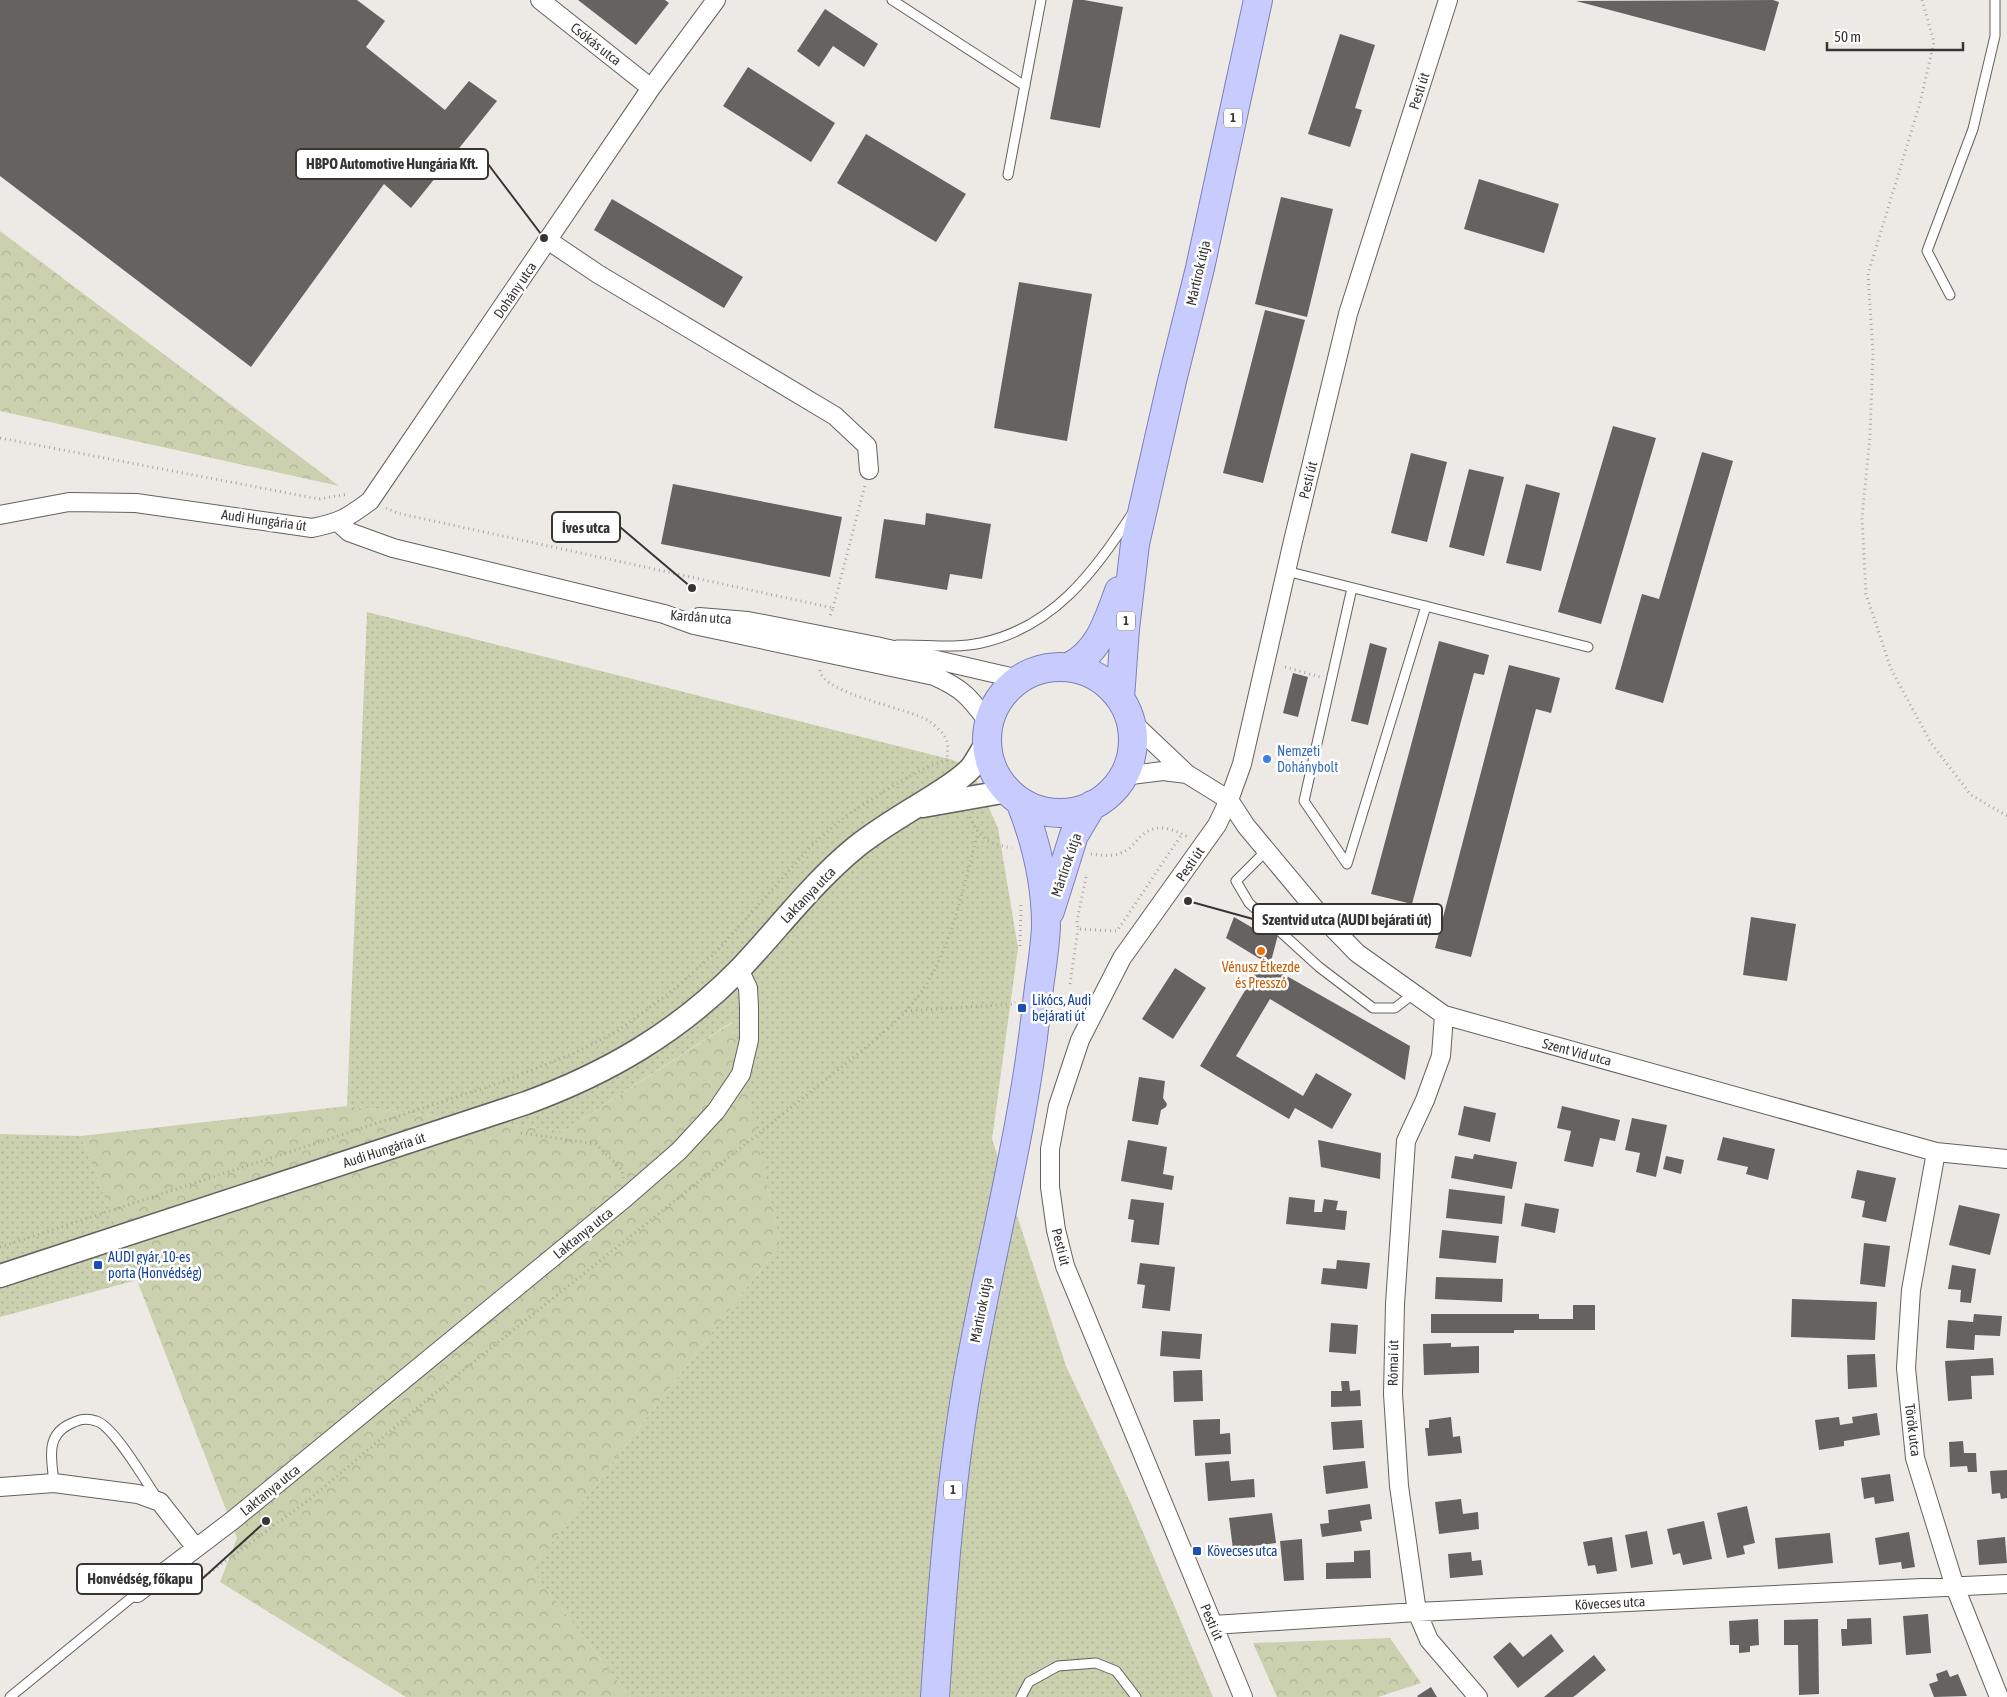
<svg xmlns="http://www.w3.org/2000/svg" width="2007" height="1697" viewBox="0 0 2007 1697" font-family="'Asap Condensed',sans-serif">
<style>
.grass{fill:url(#grass-dots)}
.forest{fill:url(#forest-crowns)}
.building{fill:#666260}
.lines{fill:none;stroke-linecap:round;stroke-linejoin:round}
.service-casing{stroke:#64615e;stroke-width:11}
.minor-casing{stroke:#64615e;stroke-width:20}
.tertiary-casing{stroke:#64615e;stroke-width:25}
.primary-casing{stroke:#7d80b5;stroke-width:30}
.path{stroke:#a8a6a3;stroke-width:3;stroke-dasharray:1 4;stroke-linecap:butt}
.service{stroke:#fff;stroke-width:9}
.minor{stroke:#fff;stroke-width:18}
.tertiary{stroke:#fff;stroke-width:22}
.primary{stroke:#c7cbfd;stroke-width:28}
.shop-dot{fill:#3f7fe0;stroke:#fff;stroke-width:2}
.food-dot{fill:#e8710a;stroke:#fff;stroke-width:2}
.transit-dot{fill:#1a4fb4;stroke:#fff;stroke-width:2}
.labels{text-anchor:middle;dominant-baseline:central;stroke-width:5;stroke-linejoin:round;paint-order:stroke}
.shield{fill:#fff;stroke:#737271;stroke-width:1}
.shield-label{font-size:12px;font-weight:bold;fill:#373534}
.street-label{font-size:14px;fill:#373534;stroke:#fff}
.shop-label{font-size:14px;fill:#366cbe;stroke:#fff;text-anchor:start}
.food-label{font-size:14px;fill:#c56008;stroke:#fff}
.transit-label{font-size:14px;fill:#164399;stroke:#fff;text-anchor:start}
.leader{fill:none;stroke:#373534;stroke-width:2}
.callout-dot{fill:#373534;stroke:#fff;stroke-width:2}
.callout{fill:#fff;stroke:#373534;stroke-width:2}
.callout-label{font-size:15px;text-anchor:middle;font-weight:bold;fill:#373534}
</style>
<defs>
<pattern id="grass-dots" width="8" height="8" patternUnits="userSpaceOnUse" patternTransform="scale(1.25)"><rect width="8" height="8" fill="#cbd0ae"/><path d="M2 2h.1M6 6h.1" fill="none" stroke="#afb396" stroke-width="1.8" stroke-linecap="round"/></pattern>
<pattern id="forest-crowns" width="20" height="18" patternUnits="userSpaceOnUse" patternTransform="scale(1.25)"><rect width="20" height="18" fill="#cbd0ae"/><path d="M2 6a3 3 0 1 1 6 0M12 15a3 3 0 1 1 6 0" fill="none" stroke="#afb396"/></pattern>
</defs>
<rect width="100%" height="100%" fill="#edeae6"/>
<path class="grass" d="M367,612L953,760L971,768L998,828L1018,948L992,1139L1066,1366L1131,1504L1213,1697H630L531,1569L780,1244L732,1022L564,1131L347,1106Z
M0,1134L81,1136L137,1280L0,1317Z"/>
<path class="forest" d="M0,231L339,486L0,411Z
M733,1022L780,1244L531,1569L630,1697H406L220,1582L237,1538L81,1136L347,1106L564,1131Z
M1390,1638L1421,1683L1378,1697H1277L1253,1643Z"/>
<path class="building" d="M0,0H357L385,21L366,47L445,110L469,81L497,101L411,208L384,184L251,367L0,176Z
M578,0H665L669,3L636,45Z
M1073,0H1084L1123,7L1100,128L1050,119Z
M1773,0L1779,2L1765,51L1576,1Z
M825,9L878,44L864,67L833,46L819,67L797,51Z
M1340,34L1375,45L1355,108L1362,110L1350,147L1308,134Z
M748,67L835,123L811,162L723,106Z
M866,134L966,194L936,242L837,183Z
M1479,179L1559,204L1544,253L1464,229Z
M1281,197L1333,209L1307,317L1255,304Z
M612,199L743,277L724,308L594,230Z
M1019,282L1092,294L1067,441L994,428Z
M1265,310L1305,320L1263,483L1223,473Z
M1613,426L1656,438L1601,624L1558,612Z
M1702,452L1733,461L1663,703L1615,689L1642,594L1659,599Z
M1411,453L1447,462L1427,542L1391,533Z
M1469,469L1504,477L1484,556L1449,547Z
M673,484L842,517L830,577L661,544Z
M1526,484L1560,493L1541,571L1506,563Z
M926,513L991,524L982,579L950,574L947,590L875,578L884,519L925,525Z
M1439,641L1489,655L1484,675L1474,673L1412,904L1371,894Z
M1370,643L1387,648L1368,725L1351,721Z
M1509,665L1560,678L1551,713L1536,709L1471,957L1435,948Z
M1293,673L1308,677L1298,717L1283,713Z
M1234,917L1258,931L1262,925L1278,935L1270,965L1226,938Z
M1751,917L1796,924L1787,981L1743,975Z
M1262,962L1410,1046L1405,1080L1270,999L1236,1056L1303,1096L1316,1073L1352,1094L1332,1129L1295,1108L1289,1119L1200,1066Z
M1175,968L1206,988L1173,1039L1142,1019Z
M1139,1077L1165,1081L1163,1098L1167,1104L1166,1107L1161,1110L1158,1125L1132,1121Z
M1464,1106L1496,1113L1490,1142L1458,1135Z
M1562,1106L1620,1120L1615,1141L1600,1138L1593,1167L1564,1161L1571,1131L1557,1128Z
M1632,1118L1667,1125L1656,1177L1636,1172L1640,1153L1625,1150Z
M1723,1137L1775,1149L1768,1180L1746,1174L1748,1167L1717,1160Z
M1128,1140L1167,1147L1163,1174L1174,1176L1172,1190L1121,1181Z
M1318,1140L1381,1153L1380,1179L1321,1167Z
M1474,1154L1517,1162L1512,1189L1451,1178L1455,1156L1473,1159Z
M1666,1156L1684,1160L1681,1174L1663,1169Z
M1857,1170L1896,1178L1886,1222L1862,1217L1865,1201L1851,1198Z
M1449,1189L1505,1196L1502,1224L1446,1218Z
M1289,1197L1315,1200L1314,1212H1322L1324,1199L1338,1201L1336,1210L1347,1211L1345,1230L1286,1224Z
M1131,1199L1164,1203L1159,1245L1131,1242L1134,1220L1128,1219Z
M1525,1203L1559,1209L1555,1233L1521,1226Z
M1959,1205L2000,1214L1990,1255L1949,1245Z
M1442,1230L1499,1236L1496,1263L1439,1258Z
M1864,1243L1890,1246L1885,1287L1860,1284Z
M1337,1260L1370,1263L1367,1289L1321,1284L1323,1268L1336,1269Z
M1140,1263L1175,1267L1170,1311L1142,1308L1145,1285L1137,1284Z
M1952,1265L1976,1269L1971,1303L1960,1302L1961,1290L1948,1289Z
M1436,1277L1503,1279L1502,1302L1435,1299Z
M1792,1299L1877,1302L1875,1340L1791,1337Z
M1573,1305H1595V1330H1514V1333H1431V1314H1539V1319H1573Z
M1974,1314L2002,1316L2000,1336L1975,1335L1974,1350L1946,1348L1948,1320L1973,1322Z
M1331,1323L1358,1325L1356,1354L1329,1352Z
M1162,1331L1202,1334L1200,1359L1160,1356Z
M1451,1343V1347L1479,1346V1373L1424,1375L1423,1344Z
M1875,1354L1877,1387L1848,1389L1847,1355Z
M1993,1358L1994,1375L1971,1376L1972,1399L1948,1401L1945,1361Z
M1202,1370L1203,1401L1174,1402L1173,1371Z
M1341,1381H1349L1350,1391L1360,1390L1361,1406L1331,1407V1391H1342Z
M1877,1413L1880,1435L1844,1441V1446L1819,1450L1815,1420L1839,1417L1840,1425L1853,1423L1852,1417Z
M1451,1417L1453,1437L1460,1436L1462,1453L1428,1456L1425,1428H1429V1420Z
M1220,1419V1434L1230,1433L1231,1454L1195,1456L1193,1420Z
M1362,1420L1364,1448L1333,1450L1331,1422Z
M1963,1441L1964,1453H1976L1977,1472H1968L1967,1466L1950,1467L1949,1442Z
M1229,1461L1231,1481L1254,1479L1255,1497L1208,1501L1205,1463Z
M1365,1461L1368,1488L1326,1494L1323,1466Z
M2007,1470V1498L2001,1499L2000,1493L1992,1494L1990,1471Z
M1890,1474L1894,1501L1875,1504L1874,1497L1864,1499L1861,1478Z
M1461,1499L1463,1514L1478,1512L1479,1529L1439,1534L1435,1502Z
M1370,1504L1372,1519L1360,1521L1362,1531L1322,1537L1320,1524L1329,1523L1328,1510Z
M1747,1506L1755,1543L1743,1546L1745,1554L1727,1558L1717,1513Z
M1272,1513L1276,1543L1233,1549L1229,1518Z
M1704,1521L1712,1559L1683,1565L1680,1553L1673,1555L1667,1529Z
M1647,1531L1653,1564L1631,1568L1625,1535Z
M1909,1532L1915,1567L1902,1569L1901,1562L1879,1565L1875,1538Z
M1830,1533L1833,1563L1778,1569L1775,1538Z
M1612,1537L1617,1571L1597,1574L1595,1565L1588,1566L1583,1542Z
M2005,1537L2007,1563L1979,1565L1977,1540Z
M1302,1539L1304,1580L1284,1581L1280,1541Z
M1370,1550L1371,1578L1326,1579V1563L1354,1562V1551Z
M1471,1552L1472,1561L1481,1560L1483,1575L1450,1578L1448,1554Z
M1928,1614L1931,1653L1906,1655L1903,1616Z
M1871,1618L1872,1644L1842,1646L1841,1629H1847V1619Z
M1758,1619L1759,1645L1750,1646V1652L1739,1653V1645H1730L1729,1621Z
M1818,1619L1819,1694L1799,1695L1798,1645H1784V1620Z
M1551,1634L1564,1651L1518,1688L1493,1657L1510,1642L1523,1657Z
M1594,1655L1606,1670L1576,1695L1573,1697H1544Z
M1947,1670L1950,1677L1958,1674L1967,1696L1934,1697L1929,1684L1938,1681L1936,1674Z
M1431,1687L1437,1697H1418L1417,1696Z"/>
<g class="lines">
<g class="service-casing">
<path id="service" d="M892,0L1025,86
M1008,175L1041,0
M1950,295L1927,251L1973,129L1995,36V0
M1286,571L1588,647
M1352,588L1304,801L1347,864L1426,606
M897,645C925,644 953,649 981,643C1054,627 1093,573 1132,514
M1267,850L1236,881L1249,903L1319,967L1373,1008H1395L1413,994
M54,1483C52,1461 45,1437 68,1425C78,1420 85,1417 96,1421C113,1425 146,1482 157,1498
M10,1697L137,1593
M1021,1697L1029,1682L1058,1666L1096,1663L1116,1671L1136,1697"/>
</g>
<g class="minor-casing">
<path id="minor" d="M540,0L651,88
M549,241L598,274L835,416L867,446L869,470
M0,515L69,502L136,503L312,528C341,522 347,518 370,501L651,88L716,0
M338,522L349,532L393,548L664,614L694,625L934,676C964,689 970,698 989,723
M699,617L748,621L876,646L1019,679
M1131,721L1187,774L1229,800L1246,826L1321,916L1357,953L1444,1015L1936,1152L2007,1159
M1123,776L1163,771L1187,774
M1444,1015L1441,1056L1425,1100L1406,1141L1395,1304L1393,1394L1399,1486L1417,1612L1429,1640L1478,1697
M1936,1152L1911,1290L1906,1368L1915,1458L1955,1587L1999,1697
M0,1487L54,1483L138,1494L160,1502L196,1548
M137,1593L233,1520L625,1198L679,1151L716,1111L741,1074L749,1040V1007L748,988L739,969
M1213,1625L1417,1612L2007,1584
M1243,1697L1065,1266L1056,1230L1050,1187V1149L1058,1106L1080,1040L1122,958L1217,825L1229,800L1242,764L1293,541L1348,314L1448,0"/>
</g>
<g class="tertiary-casing">
<path id="tertiary" d="M923,806L1008,791
M0,1276L526,1103C608,1073 678,1032 739,970C778,929 812,883 856,847C881,827 908,812 935,795C947,787 961,779 971,768C977,760 982,750 987,742"/>
</g>
<g class="primary-casing">
<path id="primary" d="M1069,667C1099,652 1108,621 1119,591
M987 740a73 73 0 1 1 146 0a73 73 0 1 1-146 0Z
M1120,698L1125,629L1135,544L1172,381L1200,268L1258,0
M1050,911L1074,835L1092,805
M935,1697C942,1591 950,1484 968,1379C990,1254 1024,1130 1037,1003C1040,977 1045,951 1046,926C1046,883 1036,841 1020,801"/>
</g>
<path class="path" d="M1922,0L1934,42L1920,103L1868,274L1873,353L1870,436L1862,518L1866,594L1891,669L1931,743L1971,795L2007,816
M0,438L319,499L348,494
M386,508L397,513L833,608L829,619
M833,608L865,485
M1285,667L1320,677
M820,670C822,694 909,708 929,721C933,724 940,730 943,734C952,746 945,753 948,763
M970,817C979,839 990,844 1012,848
M1091,854C1101,855 1112,857 1121,853C1129,850 1134,844 1139,838C1154,822 1171,828 1188,837
M1086,877L1077,921L1078,929L1117,931L1182,834
M1020,946L1021,905
M1070,984L1078,929
M906,1011L1014,1004L1015,1002
M521,1133L596,1144L622,1170L623,1178
M0,1247L499,1083L570,1055L616,1032L671,992L716,952L812,845L847,815L891,787L927,767L947,760
M189,1588L310,1499L435,1393L869,1045C881,1034 894,1024 905,1012C950,964 961,894 978,833"/>
<use href="#service" class="service"/>
<use href="#minor" class="minor"/>
<use href="#tertiary" class="tertiary"/>
<use href="#primary" class="primary"/>
</g>
<circle class="shop-dot" cx="1267" cy="759" r="5"/>
<circle class="food-dot" cx="1261" cy="951" r="5"/>
<g class="transit-dot">
<rect x="1017" y="1003" width="10" height="10" rx="2.5"/>
<rect x="93" y="1260" width="10" height="10" rx="2.5"/>
<rect x="1192" y="1546" width="10" height="10" rx="2.5"/>
</g>
<g class="labels">
<g class="shield">
<rect x="1224" y="108.5" width="18" height="19" rx="4"/>
<rect x="1117" y="611.5" width="18" height="19" rx="4"/>
<rect x="944" y="1480.5" width="18" height="19" rx="4"/>
</g>
<g class="shield-label">
<text x="1233" y="118">1</text>
<text x="1126" y="621">1</text>
<text x="953" y="1490">1</text>
</g>
<g class="street-label">
<text transform="translate(596 44) rotate(38)">Csókás utca</text>
<text transform="translate(1419 91) rotate(-72)">Pesti út</text>
<text transform="translate(1198 273) rotate(-77)">Mártírok útja</text>
<text transform="translate(515 290) rotate(-56)">Dohány utca</text>
<text transform="translate(1308 480) rotate(-76)">Pesti út</text>
<text transform="translate(264 520) rotate(8)">Audi Hungária út</text>
<text transform="translate(701 617) rotate(4)">Kardán utca</text>
<text transform="translate(1190 864) rotate(-55)">Pesti út</text>
<text transform="translate(1066 865) rotate(-71)">Mártírok útja</text>
<text transform="translate(808 895) rotate(-46)">Laktanya utca</text>
<text transform="translate(1577 1052) rotate(15)">Szent Vid utca</text>
<text transform="translate(384 1150) rotate(-18)">Audi Hungária út</text>
<text transform="translate(583 1233) rotate(-39)">Laktanya utca</text>
<text transform="translate(1061 1247) rotate(76)">Pesti út</text>
<text transform="translate(981 1310) rotate(-79)">Mártírok útja</text>
<text transform="translate(1393 1363) rotate(-89)">Római út</text>
<text transform="translate(1913 1430) rotate(83)">Török utca</text>
<text transform="translate(270 1490) rotate(-39)">Laktanya utca</text>
<text transform="translate(1610 1603) rotate(-3)">Kövecses utca</text>
<text transform="translate(1212 1622) rotate(67)">Pesti út</text>
</g>
<g class="shop-label">
<text x="1277" y="751">Nemzeti<tspan x="1277" dy="16">Dohánybolt</tspan></text>
</g>
<g class="food-label">
<text x="1261" y="967">Vénusz Étkezde<tspan x="1261" dy="16">és Presszó</tspan></text>
</g>
<g class="transit-label">
<text x="1032" y="1000">Likócs, Audi<tspan x="1032" dy="16">bejárati út</tspan></text>
<text x="108" y="1257">AUDI gyár, 10-es<tspan x="108" dy="16">porta (Honvédség)</tspan></text>
<text x="1207" y="1551">Kövecses utca</text>
</g>
</g>
<path class="leader" d="M544 238L488 164M692 588L620 527M1188 901L1253 919M266 1521L202 1579"/>
<g class="callout-dot">
<circle cx="544" cy="238" r="5"/>
<circle cx="692" cy="588" r="5"/>
<circle cx="1188" cy="901" r="5"/>
<circle cx="266" cy="1521" r="5"/>
</g>
<g class="callout">
<rect x="296" y="149" width="192" height="30" rx="5"/>
<rect x="552" y="512" width="68" height="30" rx="5"/>
<rect x="1253" y="904" width="189" height="30" rx="5"/>
<rect x="77" y="1564" width="125" height="30" rx="5"/>
</g>
<g class="callout-label">
<text x="392" y="169">HBPO Automotive Hungária Kft.</text>
<text x="586" y="533">Íves utca</text>
<text x="1347" y="925">Szentvid utca (AUDI bejárati út)</text>
<text x="140" y="1584">Honvédség, főkapu</text>
</g>
<path d="M1827 42v8h136v-8" fill="none" stroke="#373534" stroke-width="2.5"/>
<text x="1834" y="42" font-size="15" fill="#373534" stroke="#ffffff" stroke-width="4" paint-order="stroke">50 m</text>
</svg>
